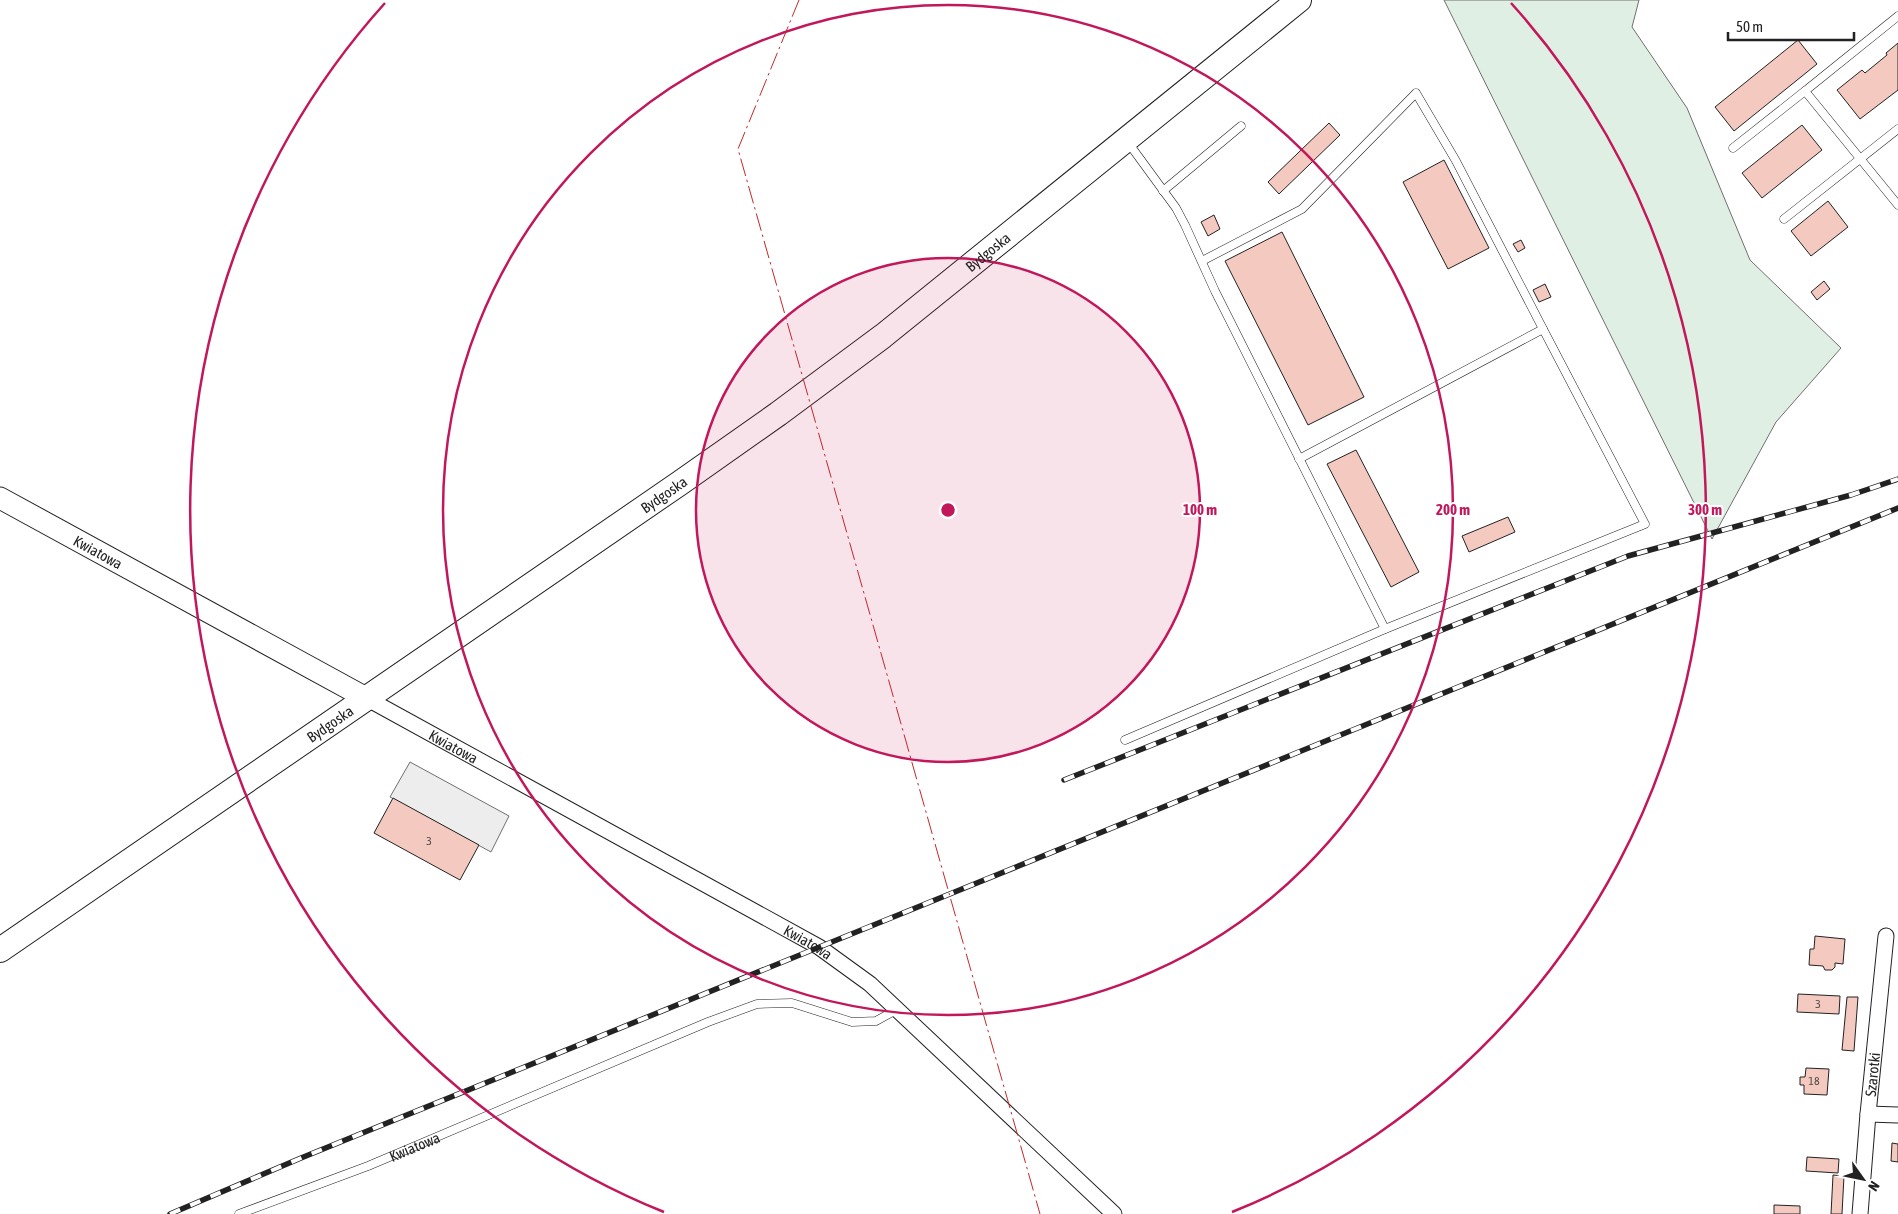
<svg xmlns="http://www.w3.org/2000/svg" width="1898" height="1214" viewBox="0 0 1898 1214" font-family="'Asap Condensed',sans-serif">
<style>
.green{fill:#e0efe3;stroke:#6f6f6f}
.parking{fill:#ededed;stroke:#6f6f6f}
.building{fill:#f3c9c0;stroke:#222}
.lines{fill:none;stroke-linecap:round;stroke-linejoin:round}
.lane-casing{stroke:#222;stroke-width:9}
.street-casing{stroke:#222;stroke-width:17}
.secondary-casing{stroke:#222;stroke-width:23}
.primary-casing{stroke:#222;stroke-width:26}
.lane{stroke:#fff;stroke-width:8}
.street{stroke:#fff;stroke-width:15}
.secondary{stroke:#fff;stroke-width:21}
.primary{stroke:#fff;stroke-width:24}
.rail-casing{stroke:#222;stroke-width:5.5}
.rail{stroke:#fff;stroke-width:4;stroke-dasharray:11;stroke-linecap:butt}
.power{stroke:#c62828;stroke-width:1;stroke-dasharray:18 4 2.5 4;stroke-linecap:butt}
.ring{fill:none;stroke:#c2185b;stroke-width:2.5}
.labels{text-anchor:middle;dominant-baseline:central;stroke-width:4;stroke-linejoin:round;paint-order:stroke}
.number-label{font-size:12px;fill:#564c4a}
.street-label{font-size:15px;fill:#222;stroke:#fff}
.centre{fill:#c2185b;stroke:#fff;stroke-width:2.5}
.ring-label{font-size:15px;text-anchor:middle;font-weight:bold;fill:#c2185b;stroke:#fff;stroke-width:4;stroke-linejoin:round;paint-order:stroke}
</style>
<rect width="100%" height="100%" fill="#fff"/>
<path class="green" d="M1444,0H1639L1632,27L1687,108L1750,260L1841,348L1776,422L1712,539Z"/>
<path class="parking" d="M410,762L509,816L491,852L390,797Z"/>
<path class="building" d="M1798,40L1817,64L1734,131L1715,107Z
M1898,43V90L1860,119L1837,90L1862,70L1865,73L1887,55L1886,53Z
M1329,123L1340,135L1279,194L1268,182Z
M1802,125L1822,150L1762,198L1742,173Z
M1444,160L1489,248L1448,269L1403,182Z
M1828,201L1848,227L1811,256L1791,231Z
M1214,215L1220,229L1208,236L1201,222Z
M1282,232L1364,397L1308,425L1225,261Z
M1521,240L1525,248L1518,252L1513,244Z
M1824,281L1830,289L1817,300L1811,292Z
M1545,284L1551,297L1539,302L1533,290Z
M1356,450L1419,572L1391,587L1327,464Z
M1508,517L1515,532L1469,552L1462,536Z
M393,798L479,845L460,880L374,833Z
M1815,936L1845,939L1843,964L1835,963V967L1832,970H1825L1823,966L1809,965L1810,949H1814Z
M1798,994L1840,996L1839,1014L1797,1012Z
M1847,997H1858L1854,1051L1842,1050Z
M1806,1068L1829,1069L1827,1095L1804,1094V1085H1800V1077H1805Z
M1892,1143L1898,1144V1162L1891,1161Z
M1807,1157L1839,1159L1838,1173L1806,1171Z
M1833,1175L1844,1176L1842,1214H1831Z
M1774,1205L1800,1206V1214H1774Z"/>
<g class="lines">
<g class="lane-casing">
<g id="lane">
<path d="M1898,16L1805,91L1898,205"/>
<path d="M1127,141L1176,208L1185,225L1215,291L1385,629"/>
<path d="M1733,148L1805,91"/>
<path d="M1163,191L1241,126"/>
<path d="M1784,219L1898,129"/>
<path d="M1202,261L1302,209L1416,93L1456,161L1543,329"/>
<path d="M1125,740L1385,629L1645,524L1543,329L1299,459"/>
<path id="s1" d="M239,1214L368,1166L708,1022L757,1004L792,1003L852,1022L876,1021L896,1010"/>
</g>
</g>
<g class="street-casing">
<g id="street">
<path id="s2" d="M366,698L819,947L870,984L1114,1214"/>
<path d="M1868,1114L1898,1115"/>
<path id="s3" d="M1860,1214L1868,1114L1886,936"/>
</g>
</g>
<g class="secondary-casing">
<g id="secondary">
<path id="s4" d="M0,498L366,698"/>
</g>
</g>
<g class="primary-casing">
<g id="primary">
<path id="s5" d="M0,950L680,483L778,414L883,336L1299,0"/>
</g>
</g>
<use href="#lane" class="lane"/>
<use href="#street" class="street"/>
<use href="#secondary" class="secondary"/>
<use href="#primary" class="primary"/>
<g class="rail-casing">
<path id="rail" d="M1064,780L1628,556L1851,495L1898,479
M170,1214L301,1158L1898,508"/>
</g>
<use href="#rail" class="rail"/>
<path class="power" d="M799,0L738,149L1040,1214"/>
</g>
<circle cx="948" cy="510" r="252" fill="#c2185b" fill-opacity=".12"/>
<g class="ring">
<circle cx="948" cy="510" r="252"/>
<circle cx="948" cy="510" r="505"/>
<path d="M664 1212A757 757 0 0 1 385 3M1511 3A757 757 0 0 1 1232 1212"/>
</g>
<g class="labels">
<g class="number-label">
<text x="429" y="841">3</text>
<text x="1818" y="1004">3</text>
<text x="1814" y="1081">18</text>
</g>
<g class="street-label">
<text stroke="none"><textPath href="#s5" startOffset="1210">Bydgoska</textPath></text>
<text stroke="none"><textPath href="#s5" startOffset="805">Bydgoska</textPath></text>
<text stroke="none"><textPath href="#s4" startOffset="112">Kwiatowa</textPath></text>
<text stroke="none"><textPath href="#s5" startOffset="400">Bydgoska</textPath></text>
<text stroke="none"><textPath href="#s2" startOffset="100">Kwiatowa</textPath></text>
<text stroke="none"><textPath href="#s2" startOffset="505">Kwiatowa</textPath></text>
<text stroke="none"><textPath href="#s3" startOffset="140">Szarotki</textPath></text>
<text stroke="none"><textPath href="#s1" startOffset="188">Kwiatowa</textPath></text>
</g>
</g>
<circle cx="948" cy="510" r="8" class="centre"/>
<g class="ring-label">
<text x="1200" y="515">100 m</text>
<text x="1453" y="515">200 m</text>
<text x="1705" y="515">300 m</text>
</g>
<g transform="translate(1863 1179) rotate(123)" stroke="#ffffff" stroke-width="4" paint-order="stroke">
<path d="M0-4L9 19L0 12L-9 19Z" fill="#222222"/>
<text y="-8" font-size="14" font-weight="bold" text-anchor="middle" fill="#222222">N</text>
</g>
<path d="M1728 32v8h126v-8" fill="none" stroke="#222222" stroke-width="2.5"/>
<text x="1736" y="32" font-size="15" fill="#222222" stroke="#ffffff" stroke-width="4" paint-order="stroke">50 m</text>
</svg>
